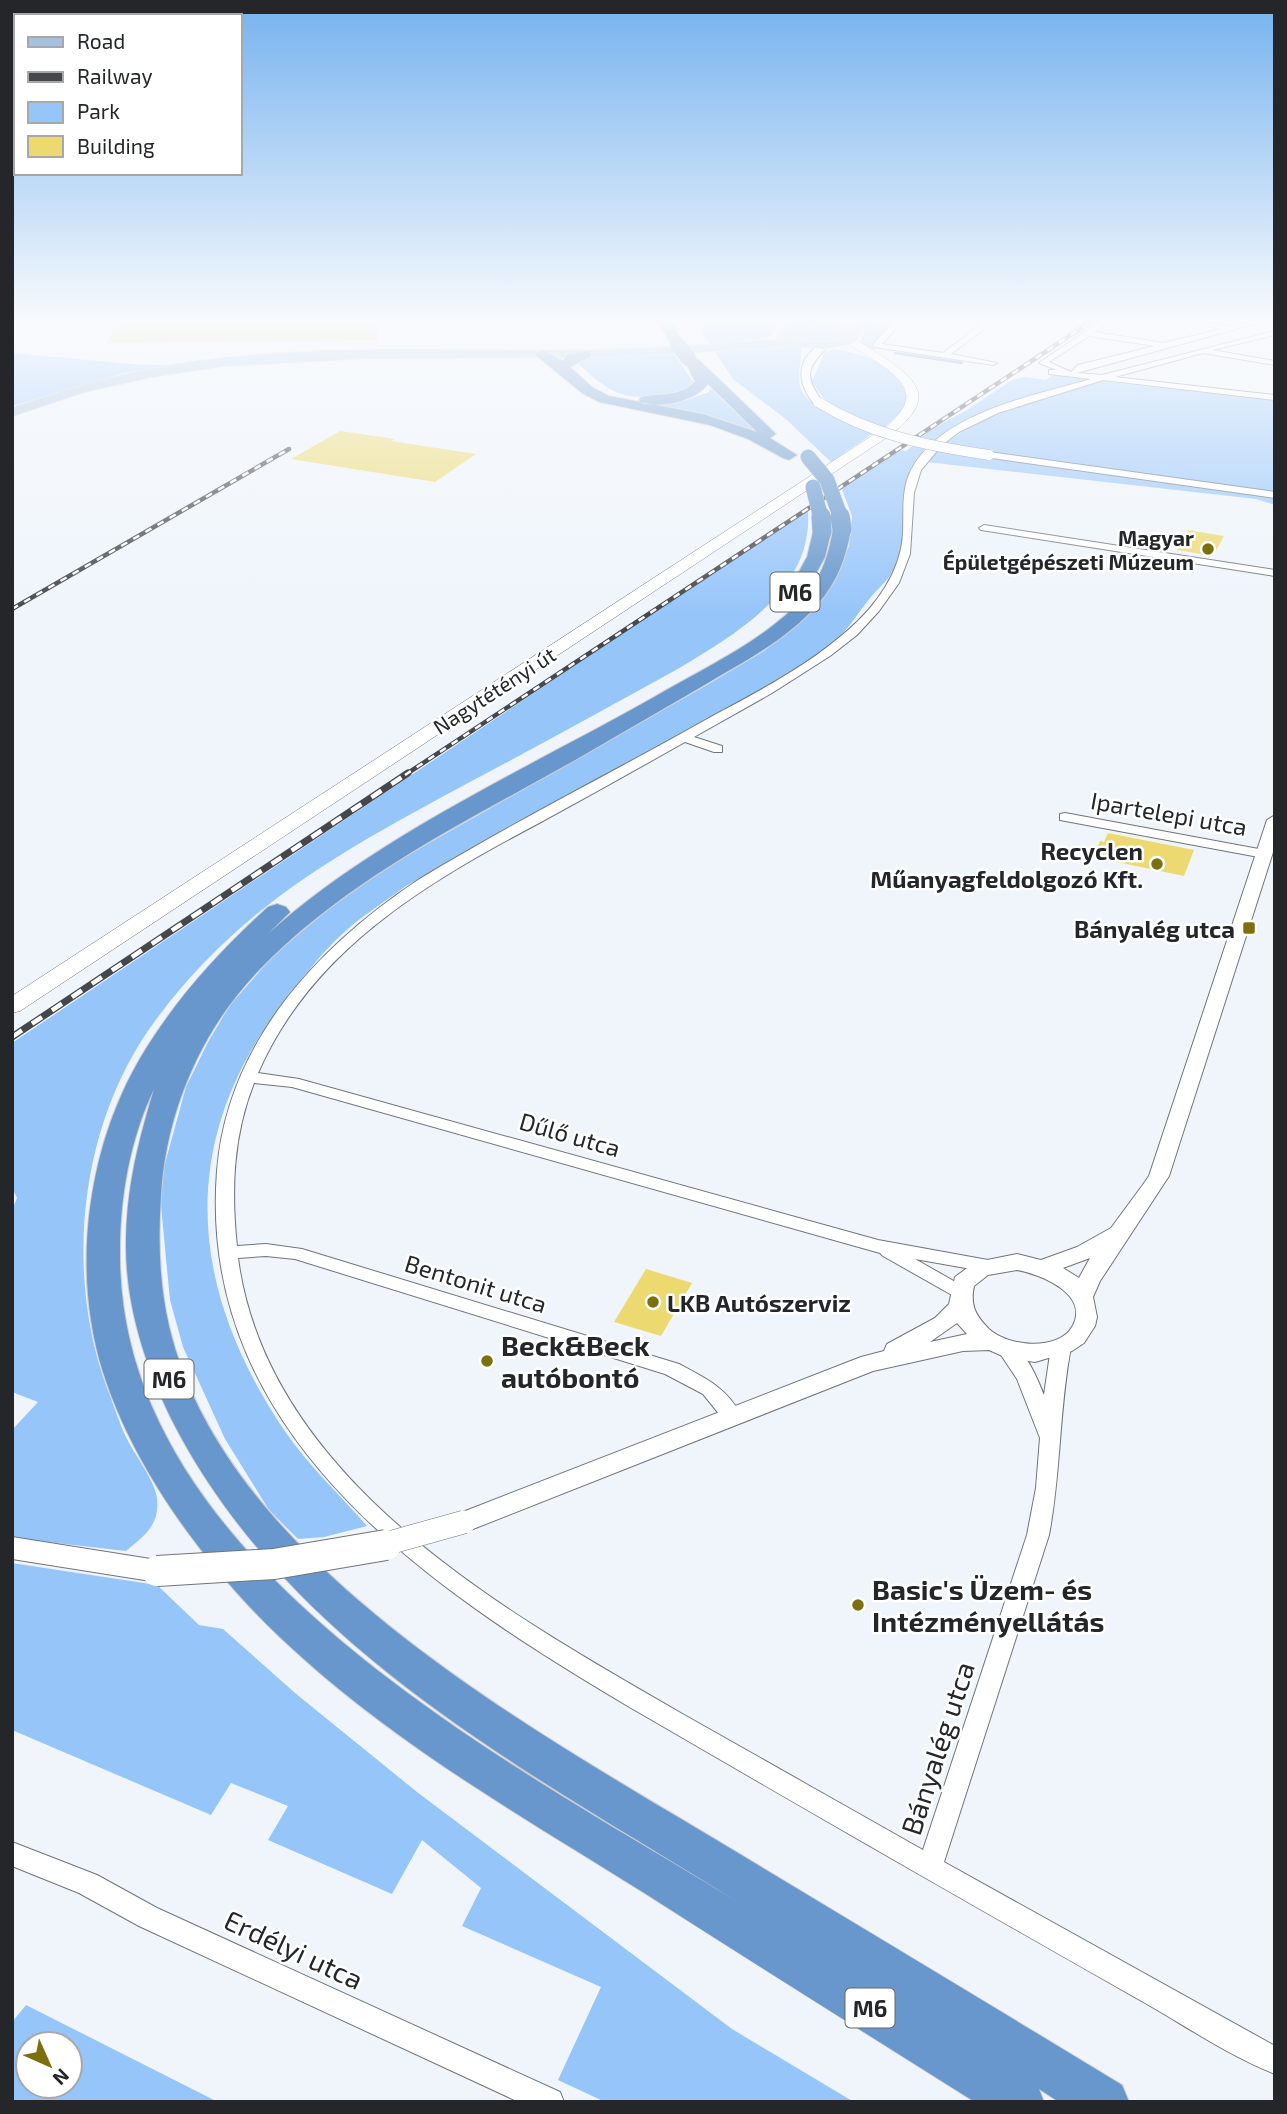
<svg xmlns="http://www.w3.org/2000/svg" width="1287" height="2114" viewBox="0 0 1287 2114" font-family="'Exo 2',sans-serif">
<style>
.green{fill:#96c5fa;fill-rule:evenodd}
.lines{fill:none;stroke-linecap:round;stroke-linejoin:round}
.stream{stroke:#5586ba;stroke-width:2.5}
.building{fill:#ecda70}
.minor-casing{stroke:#70757b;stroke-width:2}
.tertiary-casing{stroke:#70757b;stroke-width:2}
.secondary-casing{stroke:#70757b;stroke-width:1}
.primary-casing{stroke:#cfcfd0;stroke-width:2}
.motorway-casing{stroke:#cfcfd0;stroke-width:2}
.minor{fill:#fff;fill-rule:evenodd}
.tertiary{fill:#fff;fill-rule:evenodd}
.secondary{fill:#fff;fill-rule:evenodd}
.primary{fill:#a4c1e0;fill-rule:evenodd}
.motorway{fill:#6797cc;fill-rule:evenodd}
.rail-far1-casing{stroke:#44474b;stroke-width:4.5}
.rail-casing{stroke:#44474b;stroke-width:7}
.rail-far1{stroke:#fff;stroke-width:2.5;stroke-dasharray:7;stroke-linecap:butt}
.rail{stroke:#fff;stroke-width:4.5;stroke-dasharray:12;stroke-linecap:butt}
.tertiary-bridge-far2-casing{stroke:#70757b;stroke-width:11;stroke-linecap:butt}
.tertiary-bridge-far1-casing{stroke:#70757b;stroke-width:24;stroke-linecap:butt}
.tertiary-bridge-casing{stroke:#70757b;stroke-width:32;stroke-linecap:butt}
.motorway-bridge-far1-casing{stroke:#cfcfd0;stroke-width:16;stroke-linecap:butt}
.motorway-bridge-casing{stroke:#cfcfd0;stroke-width:20;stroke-linecap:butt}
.tertiary-bridge-far2{stroke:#fff;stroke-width:10}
.tertiary-bridge-far1{stroke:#fff;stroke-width:23}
.tertiary-bridge{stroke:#fff;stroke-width:30}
.motorway-bridge-far1{stroke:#6797cc;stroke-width:15}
.motorway-bridge{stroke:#6797cc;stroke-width:19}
.poi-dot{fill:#7e6f0e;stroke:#fff;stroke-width:2.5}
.labels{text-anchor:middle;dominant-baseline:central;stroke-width:5;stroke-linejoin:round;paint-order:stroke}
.far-poi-label{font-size:21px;font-weight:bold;fill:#242629;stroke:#fff;text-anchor:end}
.far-street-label{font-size:21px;fill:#242629;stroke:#fff}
.shield{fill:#fff;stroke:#666769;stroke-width:2}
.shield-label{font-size:23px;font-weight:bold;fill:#242629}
.street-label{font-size:24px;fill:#242629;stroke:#fff}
.poi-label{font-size:24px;font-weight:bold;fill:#242629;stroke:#fff;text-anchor:end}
.near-poi-label{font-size:28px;font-weight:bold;fill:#242629;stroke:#fff;text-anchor:start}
.near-street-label{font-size:28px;fill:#242629;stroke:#fff}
</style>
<rect width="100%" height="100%" fill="#eff5fb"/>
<path class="green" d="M692,319H787L789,321L777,328L770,337L712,347Z
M888,319H897L874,345L880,348L867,350L860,343L865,330Z
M804,326L833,327L848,335C836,348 802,345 788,336L790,330Z
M794,346L801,348C802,361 797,372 800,386C805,408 853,425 872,434L831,462L787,420L733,379L715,352Z
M836,349C871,358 899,362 908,401L897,417L883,428C857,417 824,408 812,381L825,352Z
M12,353L141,365H173L124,373L12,406Z
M675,355L695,385L689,391C634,400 619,404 577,362L580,358L590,357Z
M1054,374L1092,380L1022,400L935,442L915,438L967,410L1012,380L1025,377L1046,380Z
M1101,381L1275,401V492L942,445C989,411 1046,397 1101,381Z
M710,388L757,432L708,417L642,403L687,400L709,392Z
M915,444L929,448C884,494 915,513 898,560C892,579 878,587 867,602C858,613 851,625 841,635C809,669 735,704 693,727C597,780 501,832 406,886C387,900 368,912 350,927C329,945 310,968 293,990C177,1132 184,1281 284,1430C307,1464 340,1495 367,1526L324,1537L298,1539L269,1510L225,1439L183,1347L170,1300L159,1185L186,1087L208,1042L230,1005L274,955L332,906L387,867L707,685L764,651L790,630L828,591L849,546L852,516L841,487L901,450L906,451Z
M939,449L1275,497V505L1256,499L926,462Z
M808,509C814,590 736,634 676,670C607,708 538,746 468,783C342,851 235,908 150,1028C79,1129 65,1274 107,1388C114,1405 119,1423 127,1439C135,1455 155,1481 157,1498C160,1525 145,1535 126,1551L12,1538V1430L38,1402L12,1392V1210L17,1198L12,1188V1043Z
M12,1563L157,1585L199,1625L223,1629L295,1693L417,1792L732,2029L854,2102H605L558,2080L601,1987L462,1926L481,1888L422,1840L392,1894L268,1840L288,1806L231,1783L211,1815L12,1730Z
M26,2005L218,2102H12V2022ZM28,2044H70V2086H28Z"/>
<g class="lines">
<path class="stream" d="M895,353L962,363"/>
</g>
<path class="building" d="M120,319H379L378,340L106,343Z
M340,431L395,439L391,441L476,454L435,482L291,459Z
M1188,530L1224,536L1213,556L1177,550Z
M1108,833L1194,850L1184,876L1093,857L1100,841L1104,842Z
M646,1269L692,1283L661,1336L614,1322Z"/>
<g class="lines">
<g class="minor-casing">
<path id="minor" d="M896,319H904L882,344L943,353L980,325L940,319L985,322L997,319L951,354L997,363L993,365L874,347V343Z
M1104,319H1113L1095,332L1163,343L1222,329L1172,319C1192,319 1217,327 1233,326C1246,324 1258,319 1272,319L1077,373L1102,375L1275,331V335L1212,350L1275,361V365L1203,353L1115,377L1275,395V400L1103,380L998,413L959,432L942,445L921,470L914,493L910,554L899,583L879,611L857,635L830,656L772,693L694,737L722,746V752H714L685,742C637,769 589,796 541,822C426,883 312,949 258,1073L299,1079L878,1240L988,1260L994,1262L997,1266L994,1270L988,1272L915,1259L966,1288L968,1293L966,1298L959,1299L883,1256L880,1253L292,1087L254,1083C233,1136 231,1190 237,1246L266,1244L302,1249L679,1364C705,1378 726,1387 741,1415L738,1420L731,1422L724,1420L703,1394L665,1374L295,1259L266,1256L238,1258C267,1479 505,1612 679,1712C760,1758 842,1804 923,1850L1027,1535L1036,1488L1040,1438L1017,1379L997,1349L1000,1344C1022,1338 1037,1378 1044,1395L1051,1347L1054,1342L1061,1340L1068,1342L1071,1347C1059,1409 1061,1473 1049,1535L944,1862L1275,2046V2074C1227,2055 1183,2024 1138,1999C1047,1948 957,1896 868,1845C793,1802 719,1759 645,1716C442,1597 196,1441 217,1171C227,1044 316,948 418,880C513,822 612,773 709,718C757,692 806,667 847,631C876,606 901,572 903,533C904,511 901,490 911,470C942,412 1033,396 1091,379L1049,374V370H1057L1039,363ZM1089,336L1155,346L1078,365L1071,372L1049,362Z
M984,525L1275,570V576L981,530L979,528Z
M1065,813L1264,850L1271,854L1264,858L1060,820V814Z
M12,1842L97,1875L157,1908L560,2092L564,2102H519L139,1926L79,1893L12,1866Z"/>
</g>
<g class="tertiary-casing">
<path id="tertiary" d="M822,343L830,345C807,366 803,376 823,402L818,405L814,404C796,382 796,359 822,343Z
M989,452L1275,492V498L985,457V453Z
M1275,815V846L1169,1176L1100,1281L1093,1297L1097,1317L1095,1326L1084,1343L1072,1351L1035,1362L1007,1358L989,1350L963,1351L873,1371L473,1529L464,1532L455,1529L451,1522L455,1515L861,1357L884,1351L887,1344L935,1318L949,1304L955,1277L974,1263L982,1261L1017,1254L1041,1260L1077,1247L1111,1228L1142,1186L1149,1176L1267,820ZM1090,1258L1079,1278L1063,1268ZM1017,1270C1040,1274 1091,1294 1072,1327C1057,1352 1007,1346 989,1329C975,1315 970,1305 974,1286L988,1275ZM957,1323L967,1334L930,1342Z
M12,1537L157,1560L166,1563L170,1571L166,1579L157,1582L12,1559Z"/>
</g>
<g class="secondary-casing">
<path id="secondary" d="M846,338H854C871,351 924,375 918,401C915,414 904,423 895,432L20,1011L12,1013V996L887,426C894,419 904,411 906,400C912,377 862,354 846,342Z"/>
</g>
<g class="primary-casing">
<path id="primary" d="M866,319H882L858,332L860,335L854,343L824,349L797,346L611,357L367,358L222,366L151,377L84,392L12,416V408C58,392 103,378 150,369C293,342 441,352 586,350C649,350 713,344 777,340V331L792,323L805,320H825L851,327ZM805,327L833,329L848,335C832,347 806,342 788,336L792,331Z"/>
</g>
<g class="motorway-casing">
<path id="motorway" d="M656,319H669L685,345L683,348H673Z
M802,319H822L830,324L823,328Z
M543,350L563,361L567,355L590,351V357L570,367L592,387L609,396L703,414L757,432L708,384C694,402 662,408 641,403L639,400L641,397C660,393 680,397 695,382L686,363L693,359L699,360L773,431L776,434L770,438L797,455L789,460L783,458L748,439L710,425L599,402L582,393L538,357L536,354Z
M842,524L851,529C846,558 837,582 818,604C787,640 741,663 701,687C660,711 618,735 577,759C467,821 348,878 259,970C201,1030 166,1112 161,1195C158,1239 159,1283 169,1326C224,1562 530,1728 723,1844C856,1924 989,2004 1122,2085L1129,2102H1059L1039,2089L1044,2102H975C865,2033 755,1964 646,1894C530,1821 408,1752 305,1660C221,1587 137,1479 103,1372C70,1267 88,1140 147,1047C181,993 222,949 268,907L277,904L286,907L290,912L268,934C376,836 529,768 656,696C706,667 766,640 805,596C822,576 829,554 833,529ZM154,1089C138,1143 126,1189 126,1246C126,1313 150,1381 182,1439C301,1655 536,1776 738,1902C508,1761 116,1564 120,1251C120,1196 130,1139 154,1089Z
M822,527L831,532L825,557L808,588H794L792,584L807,557L813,532Z"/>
</g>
<use href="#minor" class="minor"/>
<use href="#tertiary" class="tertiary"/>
<use href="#secondary" class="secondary"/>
<use href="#primary" class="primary"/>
<use href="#motorway" class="motorway"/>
<g class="rail-far1-casing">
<path id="rail-far1" d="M12,609L289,449
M405,775L1095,319"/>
</g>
<g class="rail-casing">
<path id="rail" d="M12,1037L408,773"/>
</g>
<use href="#rail-far1" class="rail-far1"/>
<use href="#rail" class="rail"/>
<g class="tertiary-bridge-far2-casing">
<path id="tertiary-bridge-far2" d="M818,402C871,435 928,446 989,455"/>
</g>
<g class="tertiary-bridge-far1-casing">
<path id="tertiary-bridge-far1" d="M378,1546L464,1522"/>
</g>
<g class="tertiary-bridge-casing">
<path id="tertiary-bridge" d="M157,1571L274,1564L386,1545"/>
</g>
<g class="motorway-bridge-far1-casing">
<path id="motorway-bridge-far1" d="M678,345L689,359
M808,457L827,480L841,518
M813,487L821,518"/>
</g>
<g class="motorway-bridge-casing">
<path id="motorway-bridge" d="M821,516L822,532
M840,516L842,529"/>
</g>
<use href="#tertiary-bridge-far2" class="tertiary-bridge-far2"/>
<use href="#tertiary-bridge-far1" class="tertiary-bridge-far1"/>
<use href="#tertiary-bridge" class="tertiary-bridge"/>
<use href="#motorway-bridge-far1" class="motorway-bridge-far1"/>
<use href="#motorway-bridge" class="motorway-bridge"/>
</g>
<linearGradient id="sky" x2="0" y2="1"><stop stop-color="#75b2ee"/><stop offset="0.52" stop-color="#f8fafd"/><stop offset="1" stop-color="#f8fafd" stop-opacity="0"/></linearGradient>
<rect width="1287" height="615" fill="url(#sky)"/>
<g class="poi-dot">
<circle cx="1208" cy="549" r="7"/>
<circle cx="1157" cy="864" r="7"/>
<rect x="1242" y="921" width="14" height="14" rx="3.5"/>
<circle cx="653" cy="1302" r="7"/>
<circle cx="487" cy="1361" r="7"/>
<circle cx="858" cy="1605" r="7"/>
</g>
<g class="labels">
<g class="far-poi-label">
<text x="1194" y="537">Magyar<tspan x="1194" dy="24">Épületgépészeti Múzeum</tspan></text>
</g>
<g class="far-street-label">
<text transform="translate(494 690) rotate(-33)">Nagytétényi út</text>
</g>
<g class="shield">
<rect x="770.5" y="572.5" width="49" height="39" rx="5"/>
<rect x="144.5" y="1359.5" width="49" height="39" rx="5"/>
<rect x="845.5" y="1988.5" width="49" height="39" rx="5"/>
</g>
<g class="shield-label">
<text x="795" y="592">M6</text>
<text x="169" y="1379">M6</text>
<text x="870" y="2008">M6</text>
</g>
<g class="street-label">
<text transform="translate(1169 813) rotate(10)">Ipartelepi utca</text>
<text transform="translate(570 1134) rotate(16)">Dűlő utca</text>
<text transform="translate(476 1283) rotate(17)">Bentonit utca</text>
</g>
<g class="poi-label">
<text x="1143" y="850">Recyclen<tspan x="1143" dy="28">Műanyagfeldolgozó Kft.</tspan></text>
<text x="1235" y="928">Bányalég utca</text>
<text x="667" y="1302" text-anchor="start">LKB Autószerviz</text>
</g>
<g class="near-poi-label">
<text x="501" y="1345">Beck&amp;Beck<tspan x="501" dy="32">autóbontó</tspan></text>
<text x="872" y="1589">Basic's Üzem- és<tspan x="872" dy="32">Intézményellátás</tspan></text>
</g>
<g class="near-street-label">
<text transform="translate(937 1748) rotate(-72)">Bányalég utca</text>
<text transform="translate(294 1949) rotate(25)">Erdélyi utca</text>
</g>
</g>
<rect width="1287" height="2114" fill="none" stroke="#242629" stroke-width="28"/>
<rect x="14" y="14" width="228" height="161" fill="#ffffff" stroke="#a7a8a9" stroke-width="2"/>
<rect x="28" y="37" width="35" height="10" fill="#a4c1e0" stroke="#a7a8a9" stroke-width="2"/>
<text x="77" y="49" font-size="21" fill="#242629">Road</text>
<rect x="28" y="72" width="35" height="10" fill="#44474b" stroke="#a7a8a9" stroke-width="2"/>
<text x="77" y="84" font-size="21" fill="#242629">Railway</text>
<rect x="28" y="102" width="35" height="21" fill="#96c5fa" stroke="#a7a8a9" stroke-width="2"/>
<text x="77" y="119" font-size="21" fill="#242629">Park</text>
<rect x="28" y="136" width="35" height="21" fill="#ecda70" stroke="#a7a8a9" stroke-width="2"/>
<text x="77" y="154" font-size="21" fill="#242629">Building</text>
<g transform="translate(49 2065) rotate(135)"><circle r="33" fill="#ffffff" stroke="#a7a8a9" stroke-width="2"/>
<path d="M0-5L12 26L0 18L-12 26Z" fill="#7e6f0e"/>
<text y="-10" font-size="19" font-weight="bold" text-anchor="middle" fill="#242629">N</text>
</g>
</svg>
